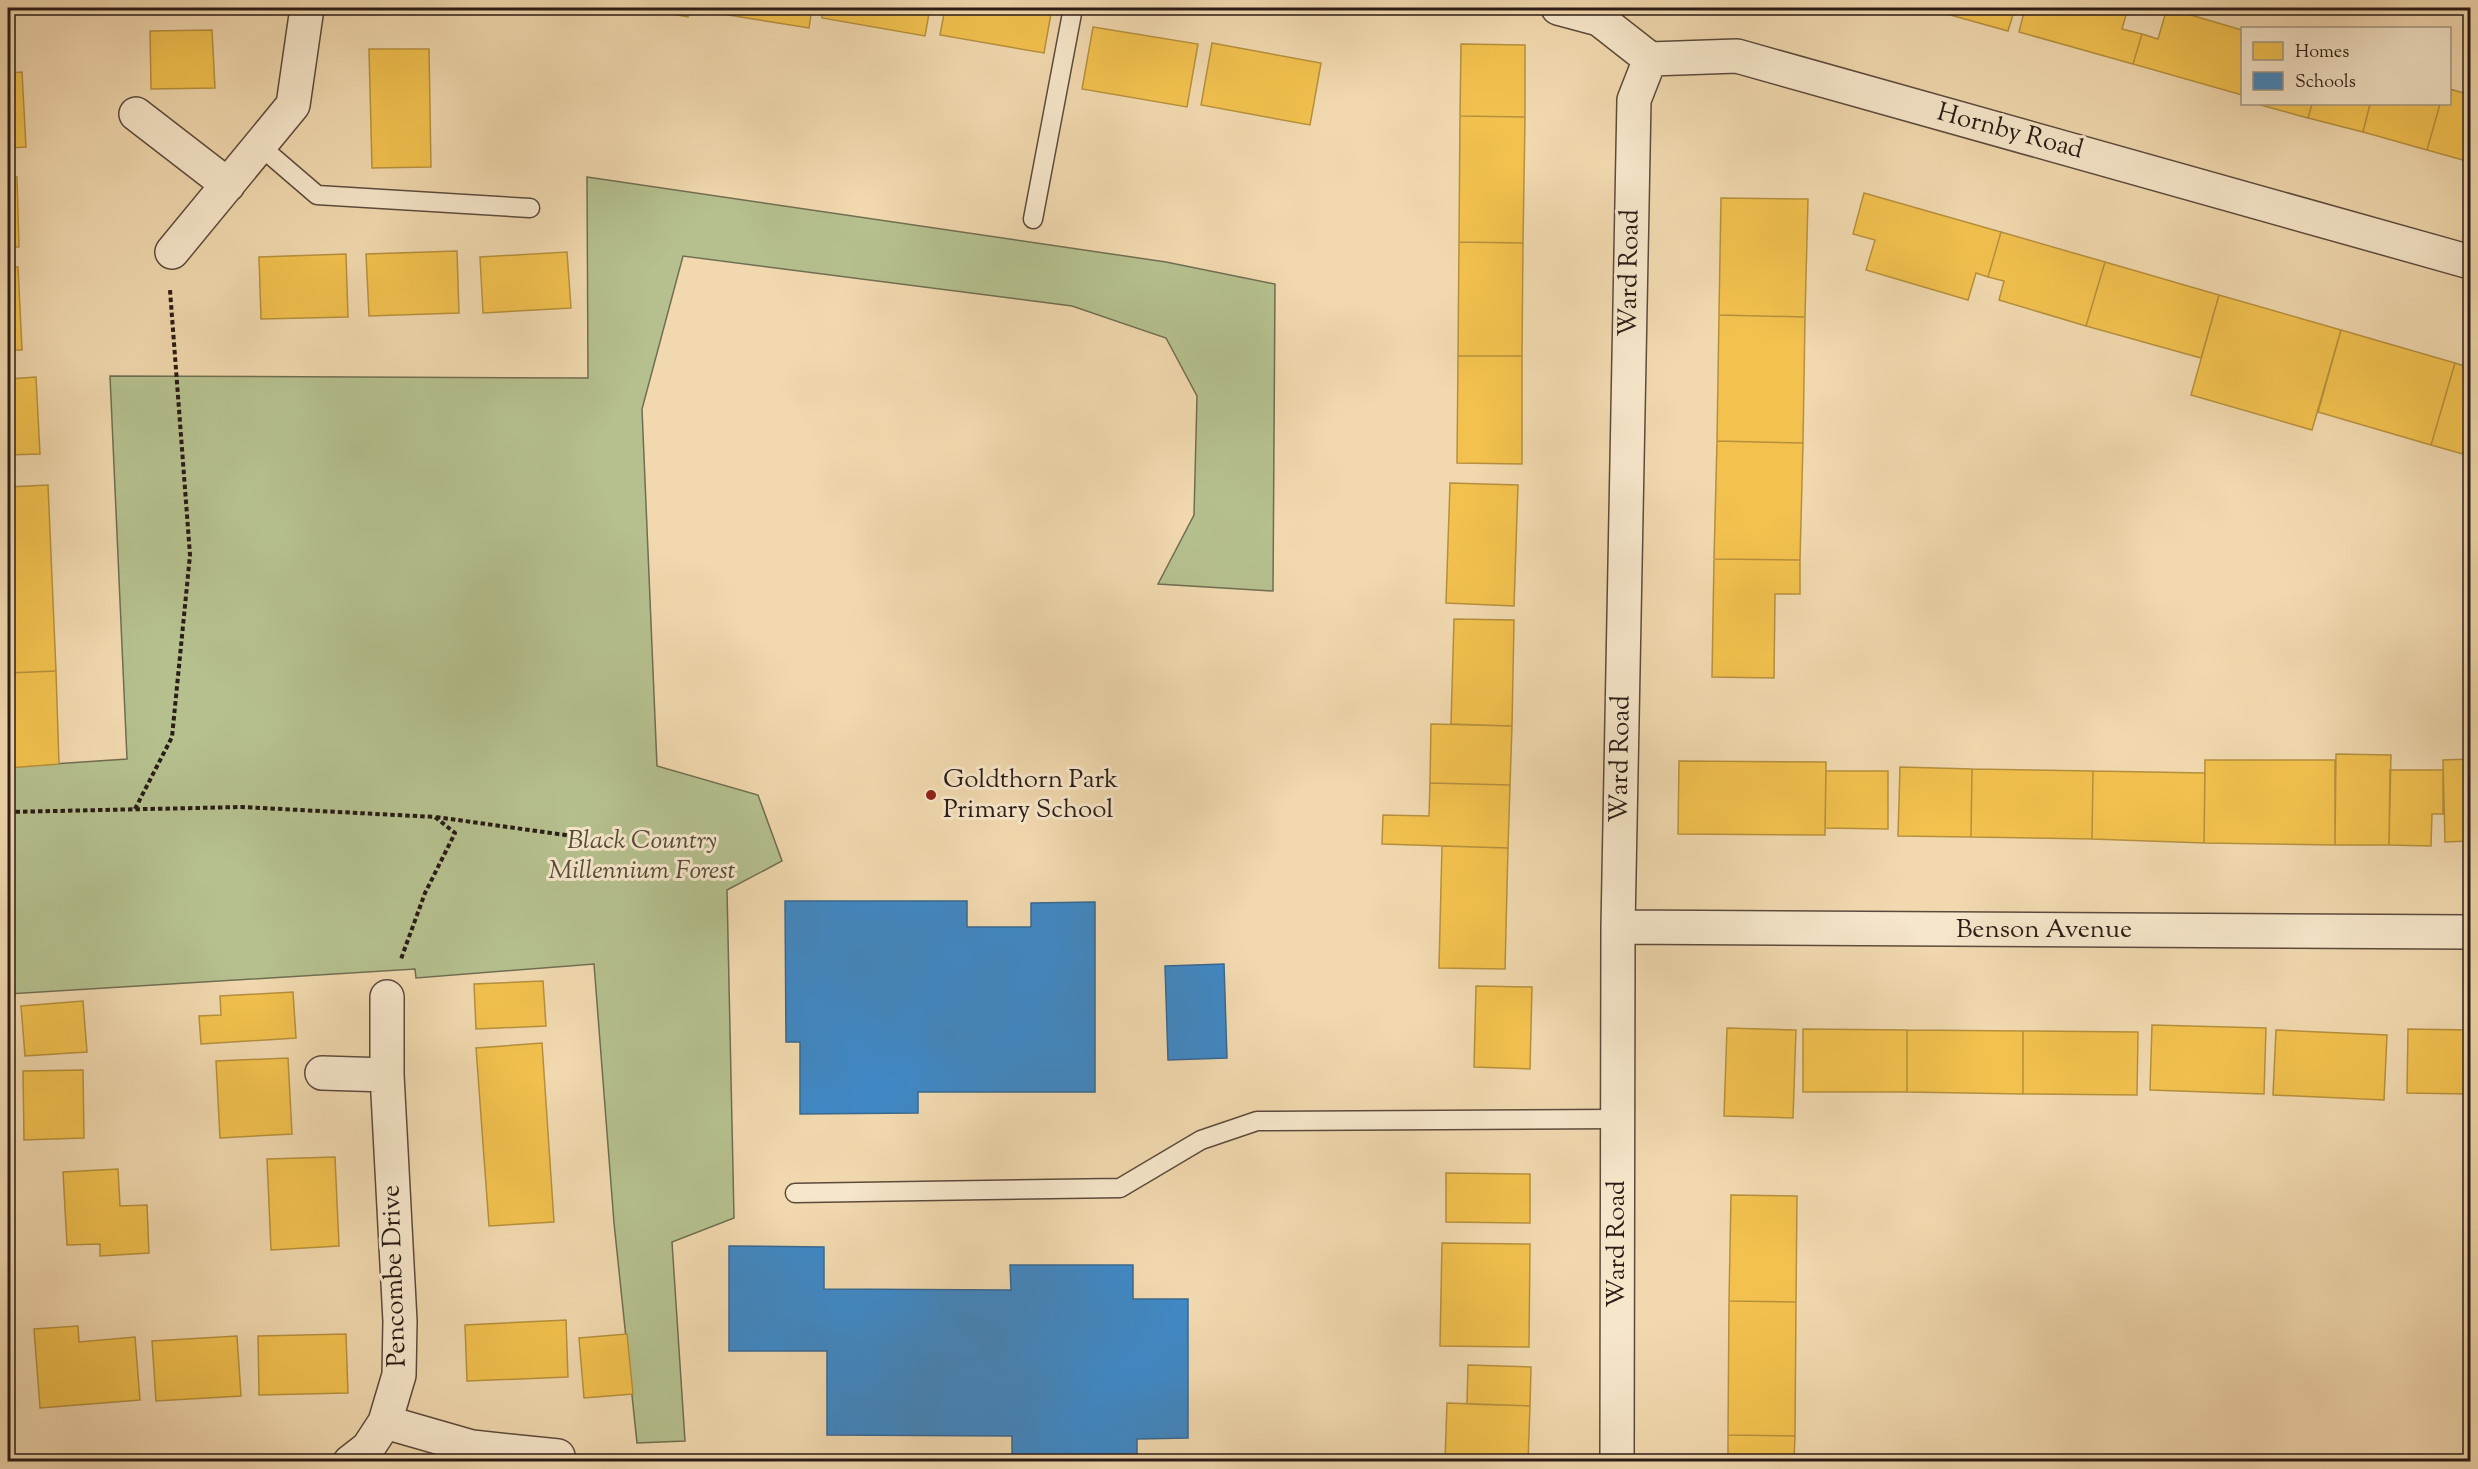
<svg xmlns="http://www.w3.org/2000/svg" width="2478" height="1469" viewBox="0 0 2478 1469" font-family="'Sorts Mill Goudy',serif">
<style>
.green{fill:#b5c08e;stroke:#706e52;stroke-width:1.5}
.homes{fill:#f2c14e;stroke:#b6903d;stroke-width:1.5}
.schools{fill:#3f88c5;stroke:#396890;stroke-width:1.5}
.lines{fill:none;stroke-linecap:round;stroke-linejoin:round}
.service-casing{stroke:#5c4b3c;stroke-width:21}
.minor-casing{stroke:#5c4b3c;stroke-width:36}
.path{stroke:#2a1c16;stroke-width:4;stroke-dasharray:4.5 3;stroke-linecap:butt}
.service{stroke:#f6e6ca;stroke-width:18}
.minor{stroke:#f6e6ca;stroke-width:33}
.poi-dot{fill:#8f2418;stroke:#f6e6ca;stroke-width:2}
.labels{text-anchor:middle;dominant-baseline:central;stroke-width:6;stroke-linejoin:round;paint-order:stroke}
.street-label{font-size:26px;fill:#2a1c16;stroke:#f6e6ca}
.poi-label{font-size:26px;fill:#2a1c16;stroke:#f6e6ca;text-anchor:start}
.park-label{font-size:26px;font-style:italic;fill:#544d3a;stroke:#f6e6ca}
</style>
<rect width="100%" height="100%" fill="#f1d8ae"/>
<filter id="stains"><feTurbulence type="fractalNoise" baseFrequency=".00333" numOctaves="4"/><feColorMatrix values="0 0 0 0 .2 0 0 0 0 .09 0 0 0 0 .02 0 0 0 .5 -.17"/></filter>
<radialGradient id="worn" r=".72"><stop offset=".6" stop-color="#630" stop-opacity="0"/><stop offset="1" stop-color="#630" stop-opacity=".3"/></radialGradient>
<path class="green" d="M587,177L1166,262L1275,284L1273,591L1158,584L1194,515L1197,396L1166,338L1072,306L683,256L642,409L657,766L758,795L782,861L727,890L734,1218L672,1242L685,1441L637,1443L614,1223L594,964L416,978L415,969L8,994V767L127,759L110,376L588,378Z"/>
<path class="homes" d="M637,8H690L688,17Z
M704,8H812L809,28L704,11Z
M823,8H930L925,36L822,18Z
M945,8H1052L1044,53L940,35Z
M1925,8H2015L2008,31Z
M2025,8H2128L2122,29L2142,34L2133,64L2019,32Z
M2167,8L2242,30V95L2133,64L2142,34L2158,39Z
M1093,27L1198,44L1187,107L1082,89Z
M212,30L215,88L151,89L150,31Z
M1212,43L1321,63L1310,125L1201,105Z
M1461,44L1525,45V117L1460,116Z
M369,49H429L431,167L372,168Z
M22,72L26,147L8,148V73Z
M2450,89L2470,95V162L2427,150L2440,104H2450Z
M2257,104H2312L2308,118Z
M2312,104H2370L2363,132L2308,118Z
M2370,104H2440L2427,150L2363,132Z
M1460,116L1525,117L1523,243L1459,242Z
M8,177H17L19,247H8Z
M1864,193L2001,232L1988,277L1976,273L1968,300L1866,270L1875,240L1853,234Z
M1721,198L1808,199L1805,317L1719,315Z
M2001,232L2105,262L2086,326L1999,300L2004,281L1988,277Z
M1459,242L1523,243L1522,356H1458Z
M457,251L459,313L369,316L366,254Z
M567,252L571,308L483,313L480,257Z
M346,254L348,317L261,319L259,257Z
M2105,262L2219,295L2201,358L2086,326Z
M8,267H18L22,350H8Z
M2219,295L2341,330L2312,430L2191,395Z
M1719,315L1805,317L1803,443L1717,441Z
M2341,330L2455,363L2431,445L2318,412Z
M1458,356H1522V464L1457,463Z
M2455,363L2470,368V456L2431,445Z
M36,377L40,454L8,455V379Z
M1717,441L1803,443L1800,560L1714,559Z
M1450,483L1518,485L1514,606L1446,603Z
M48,485L56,671L8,673V487Z
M1714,559L1800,560V594H1775L1774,678L1712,677Z
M1454,619L1514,620L1512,726L1451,724Z
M56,671L59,764L8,768V673Z
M1431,724L1512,726L1510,785L1430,783Z
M2336,754L2391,755L2389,845H2335Z
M2470,759V841L2445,842L2443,760Z
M2205,760H2335V845L2204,843Z
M1679,761L1826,762L1825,835L1678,834Z
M1900,767L1972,769L1971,837L1898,836Z
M1972,769L2093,771L2092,839L1971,837Z
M2390,770H2443V814H2432L2431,846L2389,845Z
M1826,771H1888V829L1825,828Z
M2093,771L2205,773L2204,843L2092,839Z
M1430,783L1510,785L1508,848L1382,844L1383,815L1429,816Z
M1442,846L1508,848L1505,969L1439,968Z
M543,981L546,1026L476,1029L474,984Z
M1476,986L1532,987L1530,1069L1474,1067Z
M293,992L296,1038L201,1044L199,1016L221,1015L220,996Z
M83,1001L87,1052L25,1056L21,1006Z
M2152,1025L2266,1028L2264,1094L2150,1090Z
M1727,1028L1796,1030L1793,1118L1724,1116Z
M1803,1029L1907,1030V1092H1803Z
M2408,1029L2470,1030V1094L2407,1093Z
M1907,1030L2023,1031V1094L1907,1092Z
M2276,1030L2387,1035L2384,1100L2273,1095Z
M2023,1031L2138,1032L2137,1095L2023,1094Z
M542,1043L554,1222L489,1226L476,1048Z
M288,1058L292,1134L220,1138L216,1061Z
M83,1070L84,1138L24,1140L23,1071Z
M335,1157L339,1246L271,1250L267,1159Z
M118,1169L120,1206L147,1205L149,1253L100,1256V1244L67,1245L63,1172Z
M1446,1173L1530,1174V1223L1446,1222Z
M1731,1195L1797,1196L1796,1302L1729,1301Z
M1442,1243L1530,1244L1529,1347L1440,1346Z
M1729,1301L1796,1302L1795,1436L1728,1435Z
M566,1320L568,1377L467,1381L465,1325Z
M78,1326L79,1342L135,1337L140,1400L40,1408L34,1329Z
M346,1334L348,1393L259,1395L258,1336Z
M627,1334L633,1394L584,1398L579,1338Z
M237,1336L241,1396L156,1401L152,1341Z
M1468,1365L1531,1367L1530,1406L1467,1404Z
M1447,1403L1530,1406L1528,1462H1445Z
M1728,1435L1795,1436L1794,1462H1728Z"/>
<path class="schools" d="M785,901H967V927H1031V903L1095,902V1092H918V1113L800,1114V1042H786Z
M1224,964L1227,1058L1168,1060L1165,966Z
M729,1246L824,1247V1289L1011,1290L1010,1265H1133V1299H1188V1438L1137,1439V1462H1012V1436L827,1435V1351H729Z"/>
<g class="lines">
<g class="service-casing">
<path id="service" d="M260,146L317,195L530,208
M1033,219L1073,8
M795,1193L1120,1188L1201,1140L1257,1121L1618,1119"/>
</g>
<g class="minor-casing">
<path id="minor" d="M1558,8L1599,19L1650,59L1737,56L2470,262
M136,114L228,185
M172,252L293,105L307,8
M1618,927L2470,932
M322,1073L387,1075
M385,1422L472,1447L558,1456
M350,1462L368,1448L385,1422L399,1375L400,1321L387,1075V997
M1617,1462L1618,927L1634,100L1650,59"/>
</g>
<path class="path" d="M135,809L172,737L190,555L170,290
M8,812L242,807L435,817L455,833L425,893L401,959
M436,817L594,839"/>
<use href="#service" class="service"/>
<use href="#minor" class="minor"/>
</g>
<circle class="poi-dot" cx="931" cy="795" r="6"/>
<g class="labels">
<g class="street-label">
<text transform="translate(2010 132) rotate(15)">Hornby Road</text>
<text transform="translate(1630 273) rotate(-89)">Ward Road</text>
<text transform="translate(1621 759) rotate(-89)">Ward Road</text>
<text x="2044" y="930">Benson Avenue</text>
<text transform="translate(1617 1244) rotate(-90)">Ward Road</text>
<text transform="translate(395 1276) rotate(-92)">Pencombe Drive</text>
</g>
<g class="poi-label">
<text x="943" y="780">Goldthorn Park<tspan x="943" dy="30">Primary School</tspan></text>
</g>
<g class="park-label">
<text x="642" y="841">Black Country<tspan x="642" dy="30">Millennium Forest</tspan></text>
</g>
</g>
<rect width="2478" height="1469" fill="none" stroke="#f1d8ae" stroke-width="30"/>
<rect x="9" y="9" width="2460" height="1451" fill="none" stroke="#2a1c16" stroke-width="3"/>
<rect x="15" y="15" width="2448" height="1439" fill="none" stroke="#2a1c16" stroke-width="1.5"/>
<rect x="2241" y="27" width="210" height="78" fill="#f6e6ca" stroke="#a49582" stroke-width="1.5"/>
<rect x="2253" y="42" width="30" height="18" fill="#f2c14e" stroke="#a49582" stroke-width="1.5"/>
<text x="2295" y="57" font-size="18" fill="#2a1c16">Homes</text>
<rect x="2253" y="72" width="30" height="18" fill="#3f88c5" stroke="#a49582" stroke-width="1.5"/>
<text x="2295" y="87" font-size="18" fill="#2a1c16">Schools</text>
<rect width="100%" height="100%" filter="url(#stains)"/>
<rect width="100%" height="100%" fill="url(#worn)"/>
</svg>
